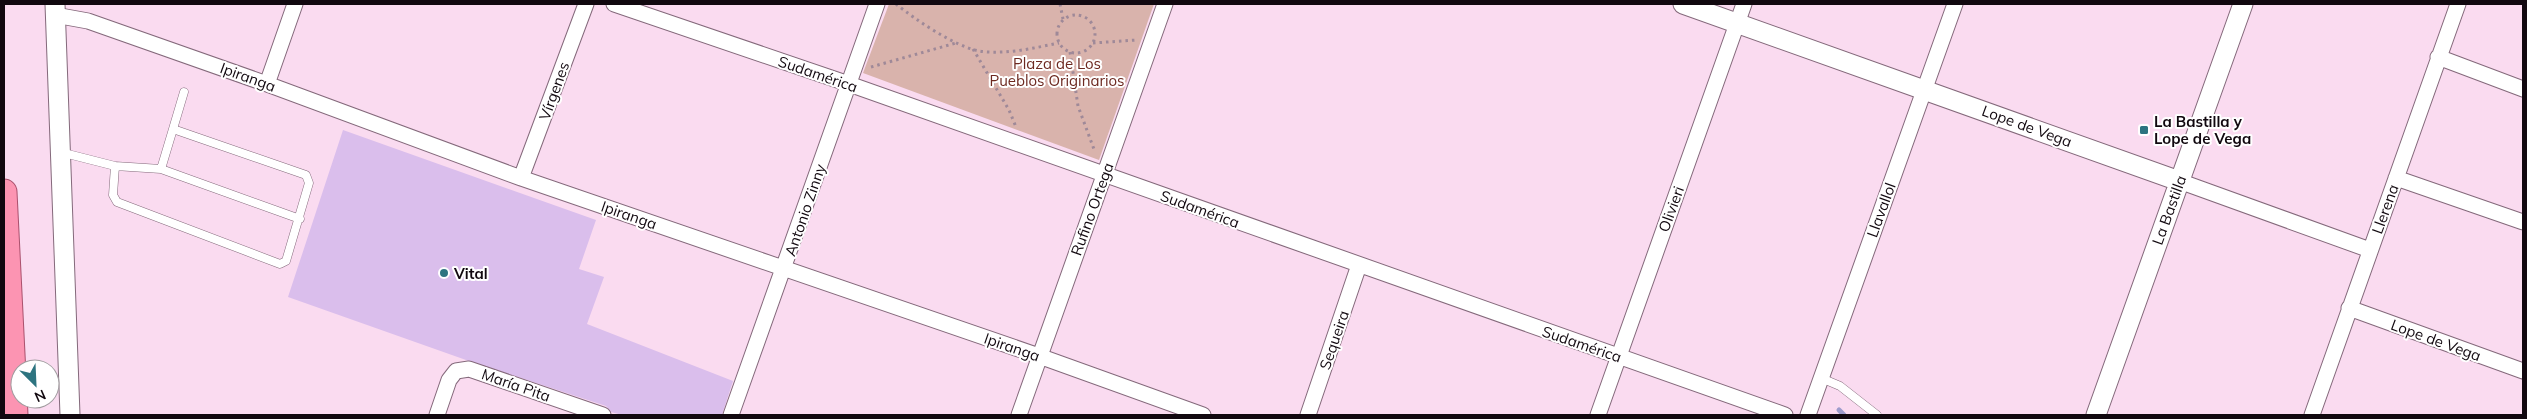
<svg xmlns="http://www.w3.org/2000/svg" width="2527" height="419" viewBox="0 0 2527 419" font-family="Mulish,sans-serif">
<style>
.green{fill:#d9b3ac}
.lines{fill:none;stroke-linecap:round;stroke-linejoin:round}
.stream{stroke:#9e9ccc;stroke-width:5}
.building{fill:#dabeec}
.service-casing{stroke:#84697b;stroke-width:9}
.minor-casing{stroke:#84697b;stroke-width:17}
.tertiary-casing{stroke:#84697b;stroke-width:21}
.trunk-casing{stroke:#aa516d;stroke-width:27}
.path{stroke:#9f8998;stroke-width:3;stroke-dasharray:2.5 4;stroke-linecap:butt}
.service{stroke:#fff;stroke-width:8}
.minor{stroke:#fff;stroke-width:15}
.tertiary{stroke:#fff;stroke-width:19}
.trunk{stroke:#fc94b2;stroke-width:25}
.poi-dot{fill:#2d7480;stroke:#fff;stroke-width:2}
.labels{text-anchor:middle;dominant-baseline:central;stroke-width:4;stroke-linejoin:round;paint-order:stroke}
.park-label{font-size:15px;fill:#6d2920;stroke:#fff}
.street-label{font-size:15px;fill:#11080f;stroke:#fff}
.poi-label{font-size:15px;font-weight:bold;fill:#11080f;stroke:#fff;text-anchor:start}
</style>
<rect width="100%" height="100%" fill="#fadbf0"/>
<path class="green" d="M889,4H1154L1099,160L863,73Z"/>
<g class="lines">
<path class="stream" d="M1839,410L1844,415"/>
</g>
<path class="building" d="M343,130L596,220L579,269L604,277L587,324L733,381L722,415H622L611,412L606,406L466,360L288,297Z"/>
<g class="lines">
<g class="service-casing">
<path id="service" d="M173,129L161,169L115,166L113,195L117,202L280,264L286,261L309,183L306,175L173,129L184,92
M60,152L115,166
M161,169L300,219
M1821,378L1840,386L1877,415"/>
</g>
<g class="minor-casing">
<path id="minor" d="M614,4L849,84L1785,415
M55,15L88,21L267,84L521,178L1039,356L1203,415
M2438,57L2523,89
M267,84L295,4
M521,178L586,4
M2396,178L2523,222
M2179,181L2370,250
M2349,308L2523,371
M437,415L449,380L456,371L469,369L603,415
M731,415L877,4
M1019,415L1165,4
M1308,415L1359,265
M1598,415L1744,4
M1808,415L1955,4
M2312,415L2458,4"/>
</g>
<g class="tertiary-casing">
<path id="tertiary" d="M55,4L70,415
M1683,4L2179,181
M2096,415L2243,4"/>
</g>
<g class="trunk-casing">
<path id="trunk" d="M4,192L15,415"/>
</g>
<path class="path" d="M896,4C916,20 954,46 979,51C1005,55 1034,48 1059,43
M1060,4L1063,19
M1057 34a19 19 0 1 1 38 0a19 19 0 1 1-38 0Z
M1093,43L1137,40
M973,49L1009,110L1016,127
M1070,52L1078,106L1095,152
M871,67L956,43"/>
<use href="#service" class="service"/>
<use href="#minor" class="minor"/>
<use href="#tertiary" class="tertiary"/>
<use href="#trunk" class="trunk"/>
</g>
<g class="poi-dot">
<rect x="2139" y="125" width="10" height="10" rx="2.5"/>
<circle cx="444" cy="273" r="5"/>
</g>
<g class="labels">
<g class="park-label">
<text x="1057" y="63">Plaza de Los<tspan x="1057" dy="17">Pueblos Originarios</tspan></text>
</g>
<g class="street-label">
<text transform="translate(818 74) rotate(19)">Sudamérica</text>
<text transform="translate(248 77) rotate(20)">Ipiranga</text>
<text transform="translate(554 91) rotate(-70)">Vírgenes</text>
<text transform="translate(2027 126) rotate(20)">Lope de Vega</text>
<text transform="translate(1092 209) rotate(-70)">Rufino Ortega</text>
<text transform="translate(1200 209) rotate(20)">Sudamérica</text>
<text transform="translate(1671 209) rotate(-70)">Olivieri</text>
<text transform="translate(2385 209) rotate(-70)">Llerena</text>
<text transform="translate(805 210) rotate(-71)">Antonio Zinny</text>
<text transform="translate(1881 210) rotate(-70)">Llavallol</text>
<text transform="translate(2169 210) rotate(-70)">La Bastilla</text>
<text transform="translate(629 215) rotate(19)">Ipiranga</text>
<text transform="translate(1334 340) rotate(-71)">Sequeira</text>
<text transform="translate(2436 340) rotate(20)">Lope de Vega</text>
<text transform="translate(1582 344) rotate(19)">Sudamérica</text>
<text transform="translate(1012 347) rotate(19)">Ipiranga</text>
<text transform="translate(516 385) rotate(19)">María Pita</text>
</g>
<g class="poi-label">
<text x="2154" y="121">La Bastilla y<tspan x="2154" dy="17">Lope de Vega</tspan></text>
<text x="454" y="273">Vital</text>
</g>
</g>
<rect width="2527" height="419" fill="none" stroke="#11080f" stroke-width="10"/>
<g transform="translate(35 384) rotate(156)"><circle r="24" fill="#ffffff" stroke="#a09c9f"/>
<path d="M0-4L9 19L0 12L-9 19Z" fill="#2d7480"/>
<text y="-8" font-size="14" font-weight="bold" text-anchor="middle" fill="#11080f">N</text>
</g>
</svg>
